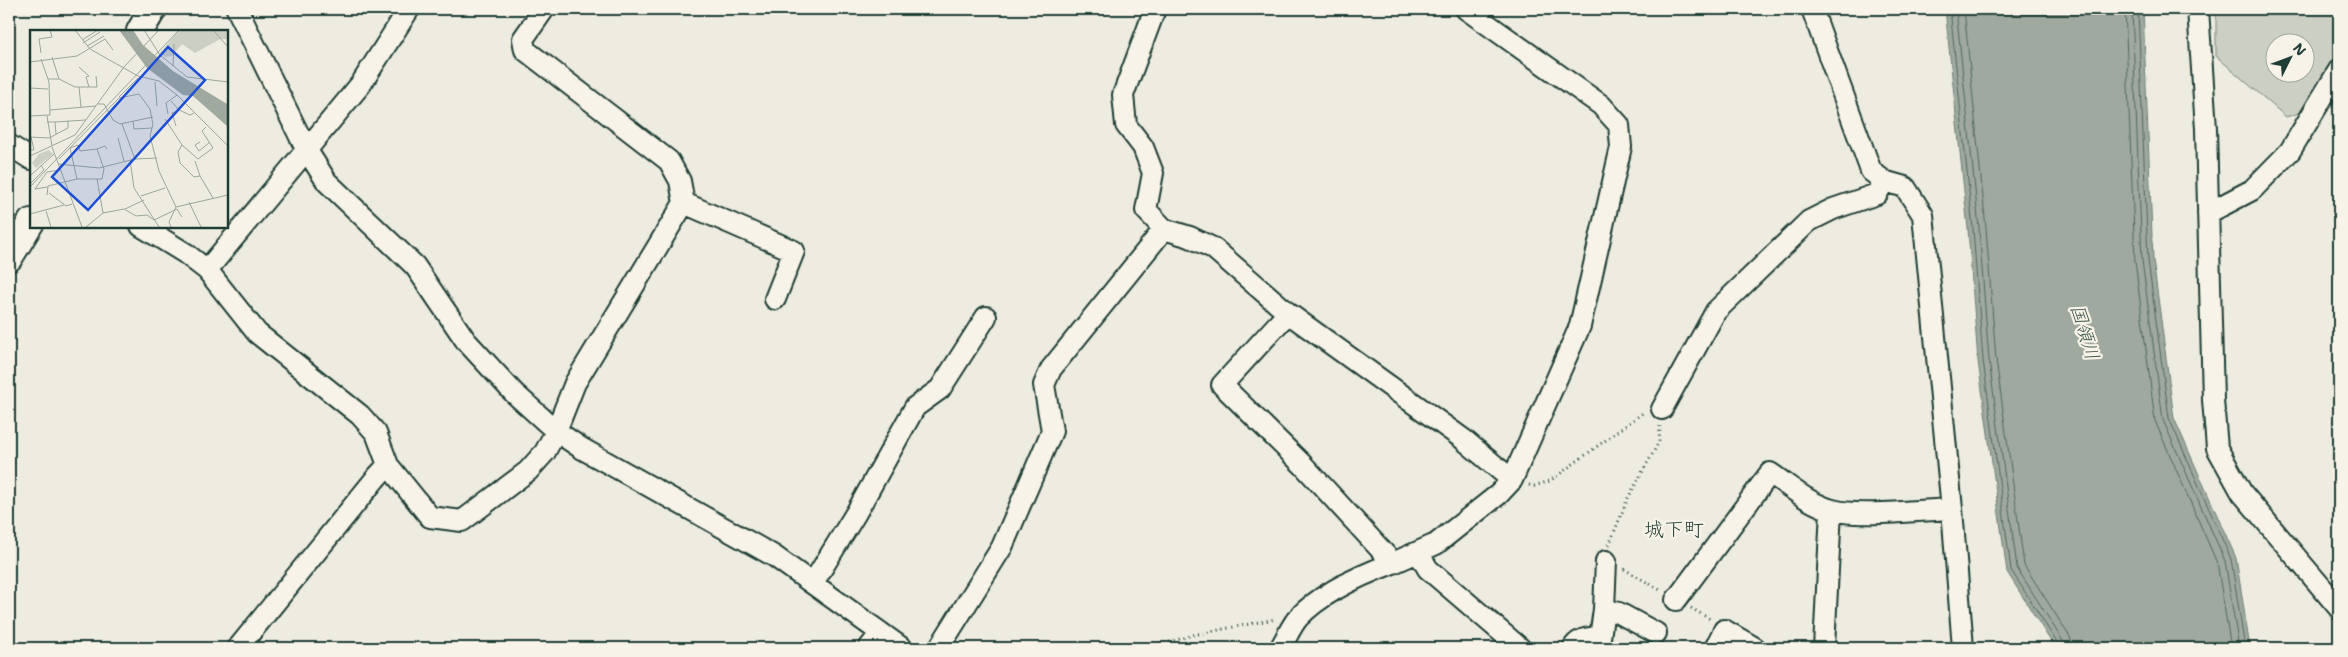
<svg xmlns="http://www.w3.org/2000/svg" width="2348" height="657" viewBox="0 0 2348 657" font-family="'Shantell Sans','Klee One',sans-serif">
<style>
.green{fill:#cccfc4;stroke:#76867c;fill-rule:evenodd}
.water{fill:#9fa99f;stroke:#6c7e74}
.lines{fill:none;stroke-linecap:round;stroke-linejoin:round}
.shore{stroke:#52685f;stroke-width:1}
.minor-casing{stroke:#1f3d34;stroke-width:24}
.major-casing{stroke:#1f3d34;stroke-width:30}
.path{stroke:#1f3d34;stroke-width:3;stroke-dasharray:1 4;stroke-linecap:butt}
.minor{stroke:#f7f3e8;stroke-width:20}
.major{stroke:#f7f3e8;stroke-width:26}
.labels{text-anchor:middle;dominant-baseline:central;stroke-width:4.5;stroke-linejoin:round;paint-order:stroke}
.water-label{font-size:19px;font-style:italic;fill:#3f584f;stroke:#f7f3e8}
.quarter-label{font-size:20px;fill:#1f3d34;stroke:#f7f3e8}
.inset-road{fill:none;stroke:#9ba69c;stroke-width:1}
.view{fill:#1d4ed8;fill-opacity:0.15;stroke:#1d4ed8;stroke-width:2.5}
.inset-edge{fill:none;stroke:#1f3d34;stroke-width:2.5}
</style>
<rect width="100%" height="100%" fill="#eeece1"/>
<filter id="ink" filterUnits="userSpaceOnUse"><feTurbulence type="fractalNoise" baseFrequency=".02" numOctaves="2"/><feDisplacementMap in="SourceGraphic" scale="10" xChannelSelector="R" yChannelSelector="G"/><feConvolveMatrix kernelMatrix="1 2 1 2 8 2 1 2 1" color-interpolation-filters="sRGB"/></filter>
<g filter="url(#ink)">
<path class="green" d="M2216,9H2339V107L2316,108L2286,117L2216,56ZM2276,42H2306V72H2276Z"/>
<path class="water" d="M1945,9H2143L2153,260L2174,418L2236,558L2250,648H2055L2007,572L1978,361L1968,229Z"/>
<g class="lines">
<path class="shore" d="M1950,9L1973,229L1983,360L2011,570L2058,644L2059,648
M1956,9L1979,228L1989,360L2017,568L2063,641L2065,648
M1964,9L1986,228L1996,359L2024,565L2070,637L2073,648
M2125,9L2135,261L2155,421L2217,563L2231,648
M2132,9L2142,260L2163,420L2225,561L2239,648
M2138,9L2148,260L2169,418L2231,559L2245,648"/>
<g class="minor-casing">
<path id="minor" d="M237,9L306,149L327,182L415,266L466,341L514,393L556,431L581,448L774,556L902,648
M544,9L523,39L525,50L669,161L680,181L684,203
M1155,9L1123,95L1126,125L1143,147L1153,173L1146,210L1164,229L1190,237L1213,248L1288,313L1463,439L1512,480
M1812,9L1871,171L1884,181L1905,187L1923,215L1952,509L1963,648
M2198,9L2206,129L2213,400L2217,448L2242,493L2339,608
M9,145L31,159
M2208,213L2252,190L2290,151L2339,70
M141,226L185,253L207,270L257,333L360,415L376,433L388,465L430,517L462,521L528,471L545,452L556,431L575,383L684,203L794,251L775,299
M207,270L361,84L409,9
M1288,313L1222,385L1304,466L1393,563L1436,544L1499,494L1512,480L1580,326L1621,147L1619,125L1601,105L1466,9
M1662,409L1716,311L1809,221L1833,209L1877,194L1884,181
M1418,552L1428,569L1520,648
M1606,561L1604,609L1619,613L1656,633
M813,583L856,513L915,407L940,389L986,317
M1676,600L1770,473C1789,486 1807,502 1829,509C1854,518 1923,510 1952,509
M238,648L376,478L388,465
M869,648L881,633
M939,648L1002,547L1052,431L1044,385L1051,369L1164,229
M1280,648C1286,639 1291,626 1298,618C1321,593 1361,575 1393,563
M1573,648C1579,638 1589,637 1600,638
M1596,648L1600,638L1604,609
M1715,648L1724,630L1755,648
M1824,648L1831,510"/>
</g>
<g class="major-casing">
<path id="major" d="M140,31L153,9
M9,258L31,222"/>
</g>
<path class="path" d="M1529,485L1534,486L1550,481L1644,412
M1609,545L1628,498L1659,442L1660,426
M1624,569L1662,591
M1691,608L1710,619
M1150,648L1193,635L1275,619"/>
<use href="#minor" class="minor"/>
<use href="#major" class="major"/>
</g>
</g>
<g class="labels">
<g class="water-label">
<text transform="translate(2085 332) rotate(73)">国領川</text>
</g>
<g class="quarter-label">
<text x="1674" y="529">城下町</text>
</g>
</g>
<g transform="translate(30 30)">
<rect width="198" height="198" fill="#eeece1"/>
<path d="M149,0H197V9H190L165,23L152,14L142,26L135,27L130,23ZM19,120L23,124L6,138L2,133L9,124Z" fill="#cccfc4"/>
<path d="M89,0H103L113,15L143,41L197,74V96L163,66L153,65L117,38Z" fill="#9fa99f"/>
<path class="inset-road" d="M45,0L60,19L108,46L129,51L147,65L198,116M114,0L130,25L157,47L198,52M183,0L198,17M52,10L68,0M53,13L70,2M57,16L74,6M11,23L9,9L22,7L20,0M22,27L29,49M0,32L47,26L75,9L83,20M143,36L144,14M49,37L59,46L56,47L59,57M18,49H29L45,57H67L66,46M125,52L127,76M49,57L51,77M0,58L18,59M89,67L108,48M141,71L149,80L142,83L146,96M68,74H74L83,90L90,94L123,87M20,80L66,76M149,80L160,85L164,83M138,84L136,73L147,65M0,86L20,85L19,52L11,29M17,86L22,116M135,89L152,115L168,129L183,118L172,101L176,97M17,92H25L26,104M25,92L56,90M92,94L105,129M122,98L120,106L129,141L146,177L139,192L141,197M0,107L19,108L38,98V91M88,108L94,131M170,112L165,115L169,121L180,112M152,115L148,122L150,133L164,147L170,146L183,168M22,117L52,197M0,120H4L1,107M0,126L45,105L94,37L129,0M29,129L89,68L109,64L120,79L123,95L122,98L104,99L103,91M100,130L104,158L129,197M165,131L170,146M28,134L69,138L105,129L127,128M1,145L24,124M47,149L40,118L48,115L50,121L67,119M67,149L73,183M0,154L14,140L11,135M0,157L149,0M17,157L5,159L17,142L30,140M19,163L36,176L42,174M17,165L18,156L47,149H72L74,139L67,119L75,116L77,119M111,166L135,158M159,172L171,197M146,177L198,165M95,179L114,170M16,181L21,197M0,184L34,175M56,197L73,183L94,179L106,186L117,185L124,190L147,179L152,187"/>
<path class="view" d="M138,17L175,50L58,180L22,147Z"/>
<rect width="198" height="198" class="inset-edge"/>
</g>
<rect width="2348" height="657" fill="none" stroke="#f7f3e8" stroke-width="30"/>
<rect x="15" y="15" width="2318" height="627" fill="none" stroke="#1f3d34" stroke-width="2" filter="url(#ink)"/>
<g transform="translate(2290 58) rotate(48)"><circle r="24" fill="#f7f3e8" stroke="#a1aaa0"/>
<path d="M0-4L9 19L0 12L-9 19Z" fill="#1f3d34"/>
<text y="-8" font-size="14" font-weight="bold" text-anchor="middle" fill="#1f3d34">N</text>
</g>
</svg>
